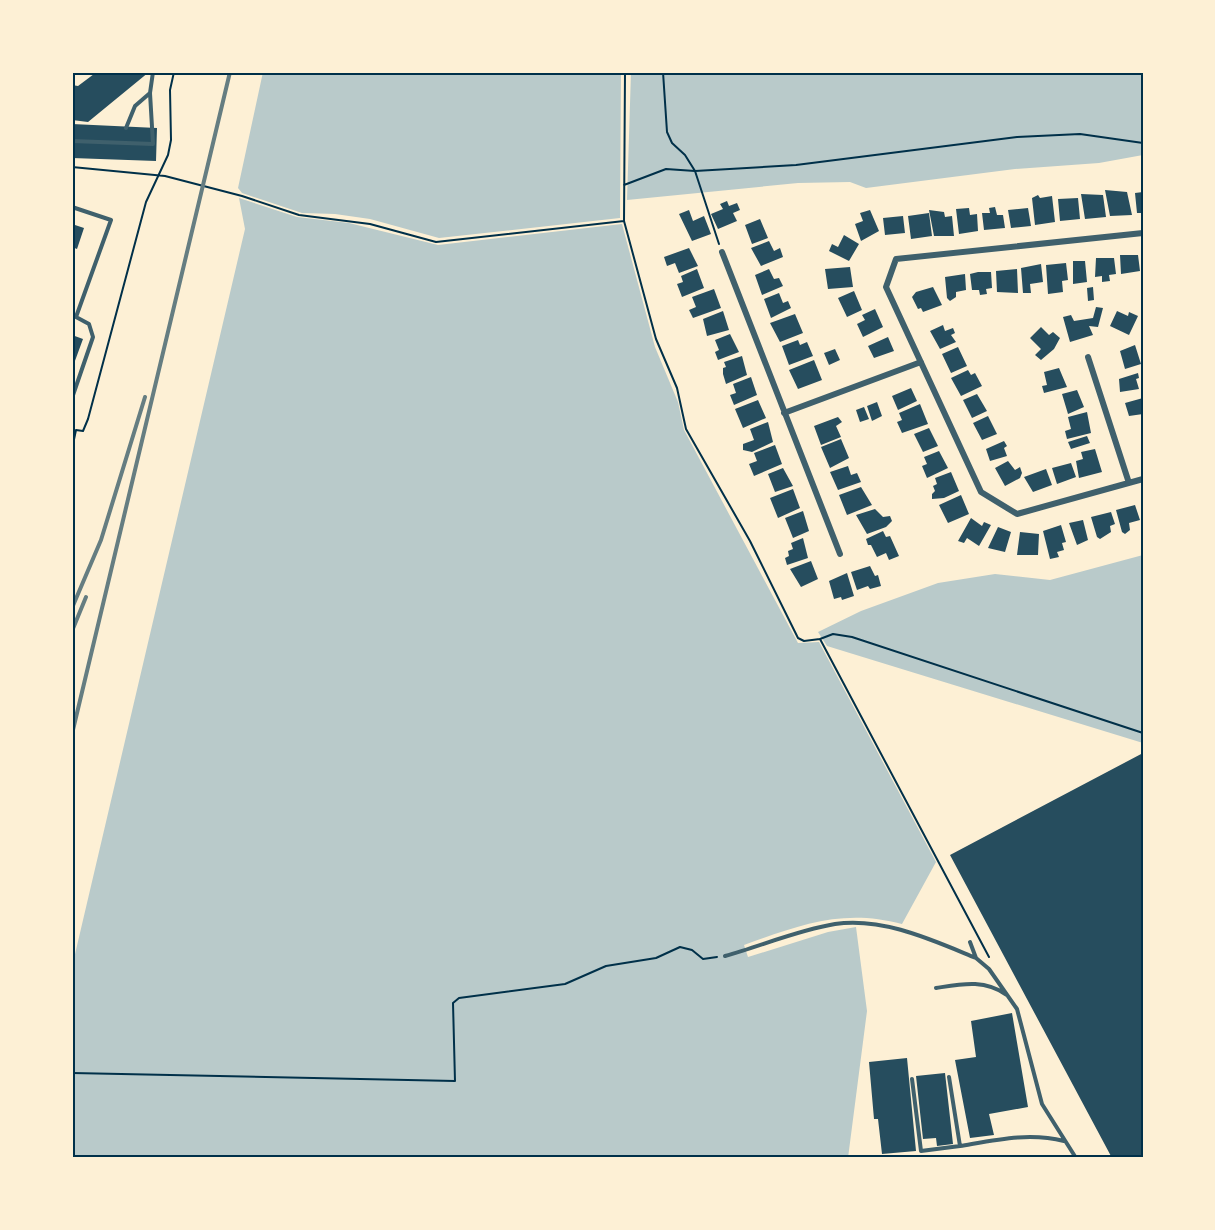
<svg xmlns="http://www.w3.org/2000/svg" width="1215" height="1230" viewBox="0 0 1215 1230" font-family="Barlow,sans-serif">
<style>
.green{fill:#b9caca}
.building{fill:#264d5e}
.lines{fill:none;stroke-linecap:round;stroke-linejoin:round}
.path{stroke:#003049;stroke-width:2}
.service{stroke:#3f606c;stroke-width:4}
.minor{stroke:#3f606c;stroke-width:6}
.rail{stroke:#657d81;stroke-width:4}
.neatline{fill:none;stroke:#003049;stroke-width:2}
</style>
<rect width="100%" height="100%" fill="#fdf0d5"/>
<path class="green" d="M263,72H621L620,218L439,238L370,219L335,214L302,213L242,193L238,188Z
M631,72H1143V155L1099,163L1015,169L866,188L850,182L798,183L627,200Z
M239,198L297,217L349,223L438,245L622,224L655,347L678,402L684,430L798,643L819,642L936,862L902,924C843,908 799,925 744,945L748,957L828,932L856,927L867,1011L848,1158H72V967L245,229Z
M1143,555V743L827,646L818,632L861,611L938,583L995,574L1050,580Z"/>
<path class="building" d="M93,72H149L88,122L72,120V85L78,86L94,74Z
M72,124L157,128L156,161L72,158Z
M1105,190L1127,192L1132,215L1110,216Z
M1143,192V213H1137L1135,193Z
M1081,194L1103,195L1106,217L1085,219Z
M1038,195L1040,198L1052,196L1055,222L1035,225L1032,198Z
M1078,198L1080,219L1060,221L1058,199Z
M727,201L729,206L737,203L740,210L733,213L737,221L718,229L711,214L723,209L720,204Z
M995,207L997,215H1003L1005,228L984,230L982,213H990L989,208Z
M969,208L970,215L977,214L978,231L959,234L956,209Z
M1028,208L1031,226L1011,228L1008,210Z
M689,210L693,221L704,216L711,234L692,241L679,214Z
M870,210L879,231L861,241L855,224L863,221L860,213Z
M929,210L944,212L945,217L952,216L954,236H934Z
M929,213L932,236L911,239L908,216Z
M903,216L905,233L885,235L883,218Z
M760,219L768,238L752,244L745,225Z
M72,224L84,228L77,249L72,247Z
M844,235L859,244L849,261L829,251L832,244L838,247Z
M769,241L774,251L780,248L783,257L761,266L751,248Z
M689,248L698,266L679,273L675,263L667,266L664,257Z
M1120,255H1138L1140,271L1121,274Z
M1096,258H1114L1116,274L1109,275L1110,281L1102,282V276L1095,277Z
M1073,261H1085L1087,282L1073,284Z
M1066,263L1068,280L1062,281L1063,292L1048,294L1046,265Z
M1041,264L1043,282L1030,284L1031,293H1023L1021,268Z
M850,267L853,287L828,289L825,269Z
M697,269L704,288L682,297L677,284L683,282L681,276Z
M769,269L774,279L779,278L783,286L762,295L755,275Z
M1017,269L1018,293L997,292L996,271Z
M978,272H991L992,288L986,289L987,294L980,295L979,290H972L970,274Z
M965,274L966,290L956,292V297L950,301L947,298L945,277Z
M933,287L942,305L923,312L921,308L918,309L912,297L916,292Z
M1093,287L1094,300L1088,301L1087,288Z
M714,289L721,308L693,318L689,310L696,307L692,297Z
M854,291L862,310L847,317L838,298Z
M779,293L783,303L788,301L791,308L771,318L764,299Z
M1096,307L1103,308L1098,327L1089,326L1093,335L1070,342L1063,317L1071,315L1074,321L1093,318Z
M875,309L883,327L863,337L857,324L865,320L862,315Z
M723,311L729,330L707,336L703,319Z
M1117,311L1128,316L1129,312L1138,316L1129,335L1110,326Z
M795,314L803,333L780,342L770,323Z
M943,325L945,331L953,328L955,333L951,335L956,342L940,349L930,331Z
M1041,327L1049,335L1053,332L1060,338L1054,349L1041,360L1035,355L1041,349L1030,338Z
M730,334L739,352L718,360L715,352L719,350L715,340Z
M72,335L83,339L72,369Z
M888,337L894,351L874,358L868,346Z
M798,340L800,345L807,342L813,356L789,365L782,346Z
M1135,345L1141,364L1125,369L1120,351Z
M958,347L967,366L951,373L942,354Z
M835,349L840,360L829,365L824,353Z
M742,356L747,375L726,384L723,374V368L726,367L724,362Z
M814,360L822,380L798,389L789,370Z
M1059,368L1067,387L1044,393L1042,386L1047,385L1044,372Z
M968,370L971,375L975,373L982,386L961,396L951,378Z
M1138,373L1139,378L1136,379L1139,389L1120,392L1119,379Z
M751,377L757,395L734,405L730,395L736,393L733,384Z
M911,388L917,401L898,410L892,396Z
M1077,390L1084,407L1068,414L1062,394Z
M977,394L987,411L972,418L963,400Z
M1143,398V414L1129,416L1125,403Z
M758,400L766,418L743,428L735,409Z
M877,402L882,416L872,421L867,406Z
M920,404L928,424L902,433L897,422L902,420L899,413Z
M864,407L869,419L860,422L856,410Z
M1087,412L1091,433L1067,439L1065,431L1071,429L1068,417Z
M988,416L997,434L982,440L973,423Z
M838,417L842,422L836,426L841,437L821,445L814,426Z
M768,422L773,442L752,452L743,450V444L754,440L750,429Z
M929,428L938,446L923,452L914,434Z
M1087,436L1090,443L1071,449L1068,442Z
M841,439L849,458L830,468L821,447Z
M1004,441L1007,446L1004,448L1007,456L990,461L986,449Z
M775,445L782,464L754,476L749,464L757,461L754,453Z
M1095,449L1102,472L1079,478L1076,461L1083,459L1081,452Z
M939,451L948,468L927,478L922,466L927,464L924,457Z
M1008,461L1015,470L1020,467L1022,473L1020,478L1005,486L995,468Z
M1071,463L1076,477L1057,484L1052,468Z
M848,466L851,475L857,473L861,482L838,490L830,472Z
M783,468L793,486L775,492L768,474Z
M1046,469L1052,485L1033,492L1024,477Z
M951,472L959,491L944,498L932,499V494L935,491L933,486L937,484L935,478Z
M861,487L872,505L847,515L839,495Z
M793,489L800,508L778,518L770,498Z
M961,495L969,514L948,523L939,505Z
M1135,505L1140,520L1129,523L1130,530L1125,534L1122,532L1116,510Z
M875,509L883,517L890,516L892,521L886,527L867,534L856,515Z
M803,511L809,531L793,538L785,518Z
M1111,512L1115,524L1110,526L1111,532L1100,539L1097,537L1091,517Z
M971,518L982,526L984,522L991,525L979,546L967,538L964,543L958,541Z
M1083,520L1088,540L1077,545L1069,523Z
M1061,525L1066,542L1062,543L1064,550L1057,552L1059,557L1050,559L1043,531Z
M998,527L1011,532L1005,552L988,548Z
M883,531L886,537L890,536L899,556L889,560L886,553L877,557L871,545H868L866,539Z
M1020,532L1039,534L1038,555H1017Z
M803,538L808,558L787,565L785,558L789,556L788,551L793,549L791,543Z
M811,561L818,579L801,587L790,569Z
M870,566L875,576L878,575L881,586L870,589L868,586L857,590L851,572Z
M847,573L854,596L842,600L841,597L834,599L829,581Z
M1143,753V1158H1112L950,855Z
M1012,1013L1028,1107L989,1114L994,1135L970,1138L955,1060L976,1057L971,1021Z
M907,1058L916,1151L882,1154L878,1119H874L869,1062Z
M945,1073L953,1144L937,1146L936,1138L923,1139L916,1076Z"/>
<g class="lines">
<path class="path" d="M625,72L624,221L656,339L677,388L686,429L750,541L798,638L804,641L820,639L989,957
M663,72L667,132L672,143L685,155L695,171L719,244
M72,167L165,176L242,196L299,215L370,224L436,242L624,221
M624,185L666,169L695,171L796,165L1017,137L1080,134L1143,143
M72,449L76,430L83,431L88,419L146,202L168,155L171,140L170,90L174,72
M820,639L833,634L852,637L1143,733
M72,1073L455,1081L453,1003L459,998L565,984L606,966L656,958L680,947L692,950L703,959L717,957"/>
<path class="service" d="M126,128L135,106L150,93
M72,141L153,144L150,93L153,72
M72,207L111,220L76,317L89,324L93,337L72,398
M970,942L976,958L989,969L1017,1009L1042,1104L1076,1158
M725,956C761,946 798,930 835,924C883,917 932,940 976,958
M936,988C962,984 984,979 1007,995
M949,1077L960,1146C995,1140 1029,1132 1064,1141
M912,1079L921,1151L960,1146"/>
<path class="minor" d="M1143,233L896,259L886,287L981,492L1017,514L1143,479
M722,252L840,554
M1088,357L1129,483
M784,413L921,362"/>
<path class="rail" d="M72,608L101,540L145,397
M72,631L86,597
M72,734L230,72"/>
</g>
<rect width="1215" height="1230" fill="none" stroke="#fdf0d5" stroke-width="147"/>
<rect x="74" y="74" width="1068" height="1082" class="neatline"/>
</svg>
